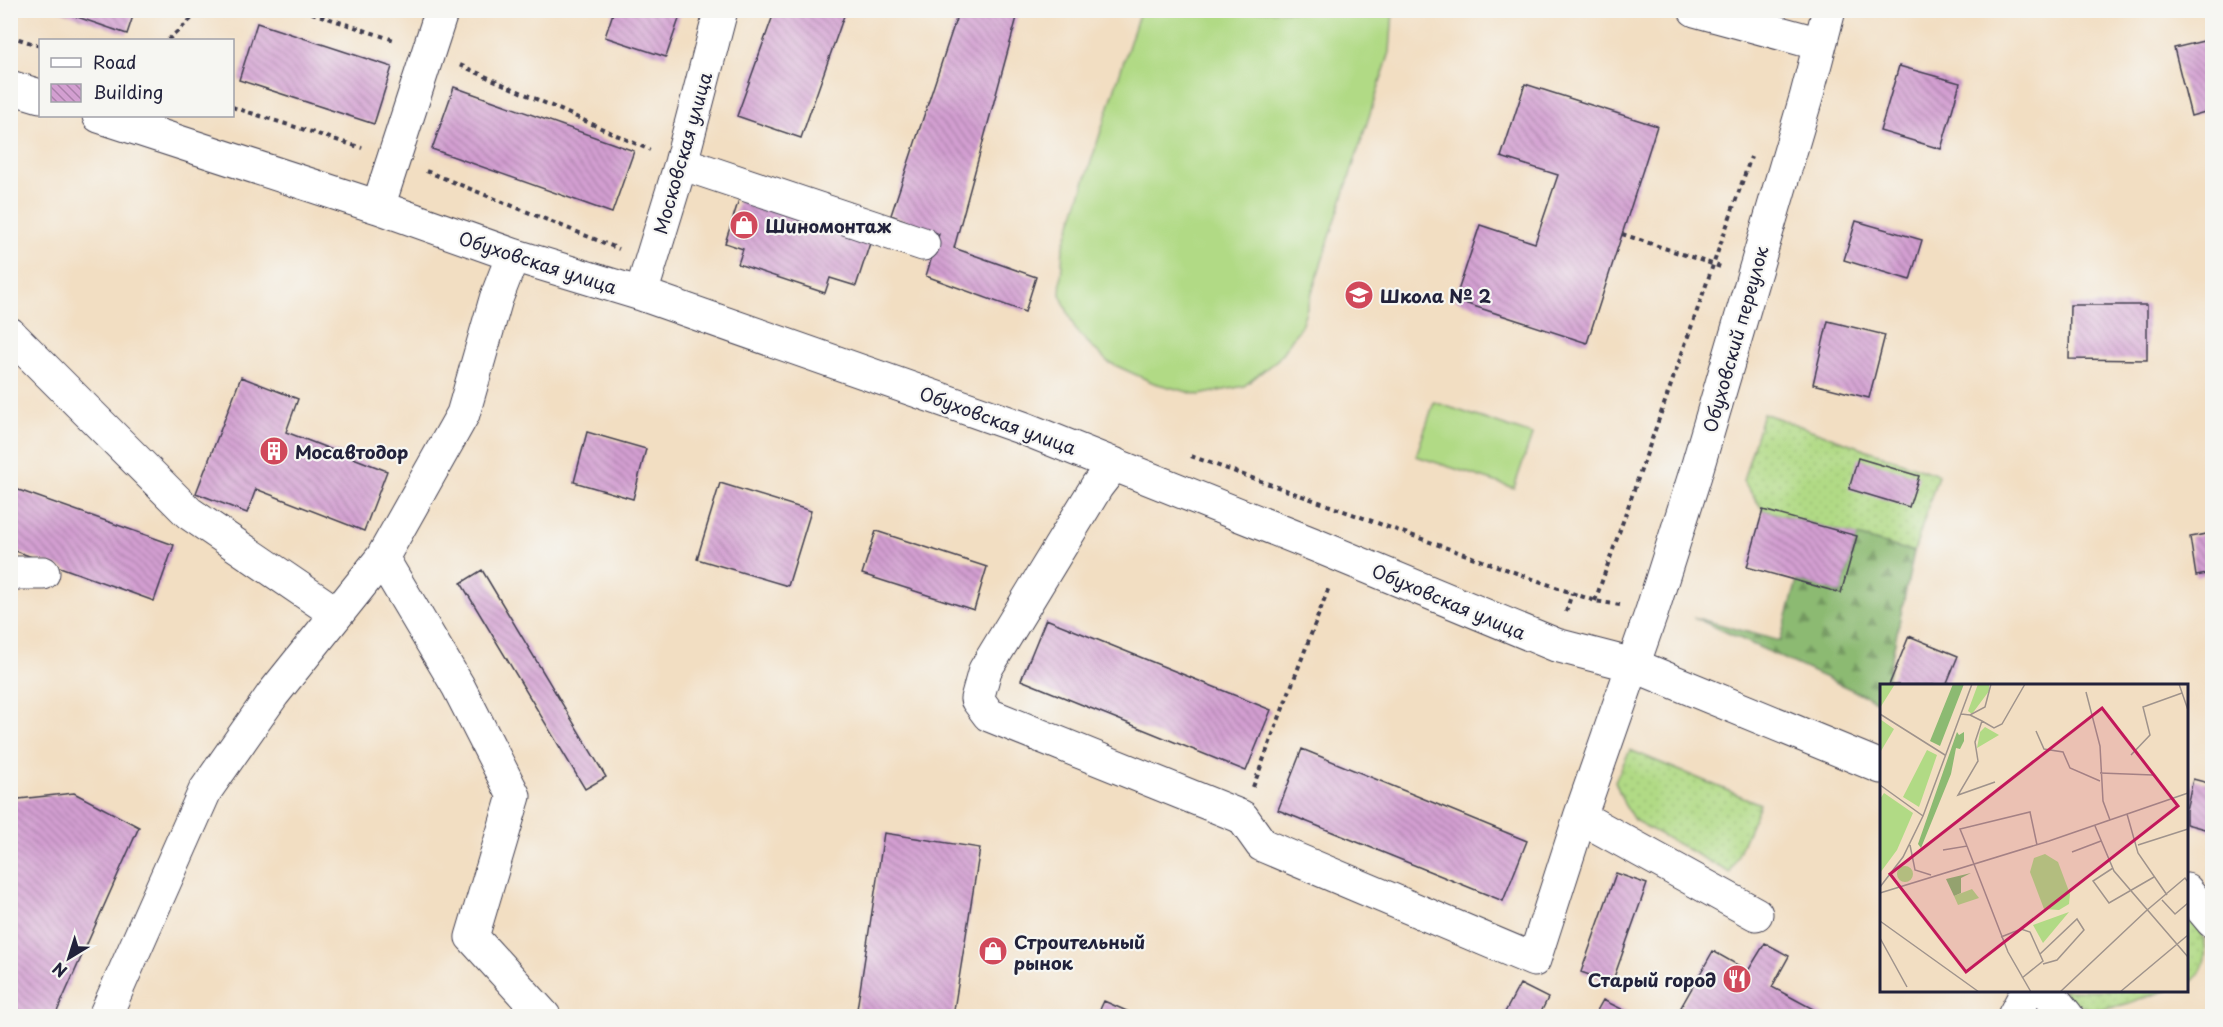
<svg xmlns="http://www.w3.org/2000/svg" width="2223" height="1027" viewBox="0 0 2223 1027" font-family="'Playpen Sans',sans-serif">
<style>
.grass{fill:url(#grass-dots);stroke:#6a7e60;stroke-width:1.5}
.forest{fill:url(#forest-firs);stroke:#576e56;stroke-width:1.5}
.pitch{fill:#b1da85;stroke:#6a7e60;stroke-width:1.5}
.building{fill:url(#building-back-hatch)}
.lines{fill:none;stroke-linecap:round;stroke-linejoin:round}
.minor-casing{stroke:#413e4f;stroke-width:35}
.path{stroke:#413e4f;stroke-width:4;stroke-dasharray:4.5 4.5;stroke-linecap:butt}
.minor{stroke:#fff;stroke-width:33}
.labels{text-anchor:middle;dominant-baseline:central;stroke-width:4.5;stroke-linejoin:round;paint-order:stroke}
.street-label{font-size:18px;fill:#22223b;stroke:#f6f6f2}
.poi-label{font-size:18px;font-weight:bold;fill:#22223b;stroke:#f6f6f2;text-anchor:start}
.inset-road{fill:none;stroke:#9f938c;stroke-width:1.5}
.view{fill:#c2185b;fill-opacity:0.15;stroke:#c2185b;stroke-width:3}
.inset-edge{fill:none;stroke:#22223b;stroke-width:3}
</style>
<defs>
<pattern id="grass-dots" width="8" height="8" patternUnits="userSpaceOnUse" patternTransform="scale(1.5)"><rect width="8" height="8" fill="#b1da85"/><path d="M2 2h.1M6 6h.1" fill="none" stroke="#98bb74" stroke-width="1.8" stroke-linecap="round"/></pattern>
<pattern id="forest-firs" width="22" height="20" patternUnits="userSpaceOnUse" patternTransform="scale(1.5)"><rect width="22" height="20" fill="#8cba72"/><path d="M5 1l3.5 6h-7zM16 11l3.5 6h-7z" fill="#72975f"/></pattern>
<pattern id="building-back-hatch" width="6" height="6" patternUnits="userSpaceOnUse" patternTransform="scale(1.5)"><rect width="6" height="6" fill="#d39fd1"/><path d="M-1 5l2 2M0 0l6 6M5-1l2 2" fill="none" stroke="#ab81ab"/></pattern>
</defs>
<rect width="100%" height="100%" fill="#f6f6f2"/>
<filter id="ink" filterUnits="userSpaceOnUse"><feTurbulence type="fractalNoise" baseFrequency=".0167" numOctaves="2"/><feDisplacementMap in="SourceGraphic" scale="12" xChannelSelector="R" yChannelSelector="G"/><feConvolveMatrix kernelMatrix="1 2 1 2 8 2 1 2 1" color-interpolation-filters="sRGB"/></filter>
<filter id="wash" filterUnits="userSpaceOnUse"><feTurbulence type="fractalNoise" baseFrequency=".008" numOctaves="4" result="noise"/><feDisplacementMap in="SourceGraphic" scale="24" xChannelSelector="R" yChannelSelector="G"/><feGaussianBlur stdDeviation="1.35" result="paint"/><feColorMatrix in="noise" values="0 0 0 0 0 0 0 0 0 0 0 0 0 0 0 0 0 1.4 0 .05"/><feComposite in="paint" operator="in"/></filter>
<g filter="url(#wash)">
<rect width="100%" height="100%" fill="#f2dec2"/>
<path class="grass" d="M1763,413L1938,475L1914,552L1763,510L1743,481Z
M1630,750L1760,804L1730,873L1634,820L1624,804L1615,781Z
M2186,915C2189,919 2194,922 2197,925C2210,943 2209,975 2186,984Z
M2062,990H2169C2155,994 2142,998 2129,1003C2099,1012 2084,1015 2062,990Z"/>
<path class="forest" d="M1857,536L1914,552L1886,685H1881V703L1693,617L1780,641L1797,581L1841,593Z"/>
<path class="pitch" d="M1140,11H1393L1390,52L1301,326L1278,359L1244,386L1199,395L1154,383L1108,362L1076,331L1060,294L1063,248Z
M1434,402L1532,435L1514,488L1416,456Z"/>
<g id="blocks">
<path class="building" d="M57,10H135L127,34Z
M614,10H682L666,57L605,37Z
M775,10H846L801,138L737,116Z
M959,10H1019L954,248L1036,277L1025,312L926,276L939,234L891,215Z
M257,23L392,67L374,124L239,80Z
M2212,39V110L2191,116L2174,48Z
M1899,66L1960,83L1941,149L1880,131Z
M1525,84L1657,126L1587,343L1455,300L1480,225L1535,243L1558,175L1501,157Z
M454,87L634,151L612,213L432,149Z
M742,190L873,234L856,286L830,278L825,293L738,264L743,249L725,243Z
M1856,221L1922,240L1910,280L1844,260Z
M2070,305H2147V360L2069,359Z
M1828,321L1885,335L1869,398L1813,384Z
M241,377L298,399L286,432L387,471L364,531L256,489L247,513L196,493Z
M587,432L646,449L633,499L574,482Z
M1858,458L1919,476L1909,507L1849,489Z
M720,483L811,511L788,586L697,559Z
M10,487L174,545L154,601L10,549Z
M1763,510L1857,536L1841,593L1747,567Z
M876,531L987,567L974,610L862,574Z
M2212,533V573L2196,576L2190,537Z
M482,570L606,777L585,789L461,583Z
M1046,619L1271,710L1246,771L1021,680Z
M1909,636L1958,656L1946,685H1889Z
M1302,749L1527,841L1503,901L1278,810Z
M2193,779L2212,784V831L2186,824V810Z
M74,793L139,827L55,1016H10V800Z
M884,833L980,848L953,1016H856Z
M1616,873L1647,884L1612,983L1581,972Z
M1765,943L1789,956L1772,987L1826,1016H1676L1713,951L1748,971Z
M1520,984L1548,998L1539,1016H1503Z
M1603,1000L1632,1014L1631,1016H1594Z
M1104,1001L1138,1016H1097Z"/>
</g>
</g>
<g filter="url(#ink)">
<use href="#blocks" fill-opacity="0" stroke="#413e4f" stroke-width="1.5"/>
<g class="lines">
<g class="minor-casing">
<path id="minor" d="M1695,10L1820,44
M10,87L40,96
M99,116L378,207L513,255L641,294L1023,428L1315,545L1556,645L1633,665L1881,767
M681,163L923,244
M378,207L442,10
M641,294L681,163L721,10
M10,334L189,513L337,614
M1114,464L1097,486L985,670L977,699L989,715L1242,817L1262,845L1534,960L1580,817
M382,558L458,686L514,796L472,937L544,1016
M10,573H43
M2186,890L2212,921
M1756,914L1580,817L1652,611L1695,475L1806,98L1829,10
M2046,990L2067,1016
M105,1016L205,791L273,694L382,558L463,414L496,299L513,255
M2014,1016L2028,990"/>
</g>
<path class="path" d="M303,10L397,41
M10,36L40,46
M168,40L201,10
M460,65L650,150
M232,107L362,148
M426,171L619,249
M1622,234L1721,267
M1191,456L1572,593L1595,601L1620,605
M1595,601L1751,157
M1566,612L1572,593
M1253,787L1329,587"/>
<use href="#minor" class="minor"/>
</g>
</g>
<defs>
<g id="shop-disc" transform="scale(1.5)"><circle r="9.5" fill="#d1495b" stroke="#f6f6f2"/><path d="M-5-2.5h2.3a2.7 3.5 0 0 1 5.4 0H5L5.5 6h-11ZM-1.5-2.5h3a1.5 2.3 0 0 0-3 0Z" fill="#fff"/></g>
<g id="school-disc" transform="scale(1.5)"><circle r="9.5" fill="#d1495b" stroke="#f6f6f2"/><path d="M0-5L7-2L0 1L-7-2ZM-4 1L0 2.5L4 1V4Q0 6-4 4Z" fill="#fff"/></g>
<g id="building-disc" transform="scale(1.5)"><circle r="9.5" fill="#d1495b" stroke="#f6f6f2"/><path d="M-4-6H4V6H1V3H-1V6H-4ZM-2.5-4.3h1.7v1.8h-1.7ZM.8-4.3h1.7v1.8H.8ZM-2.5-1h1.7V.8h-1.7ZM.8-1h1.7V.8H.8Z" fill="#fff"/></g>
<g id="restaurant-disc" transform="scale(1.5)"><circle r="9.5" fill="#d1495b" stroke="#f6f6f2"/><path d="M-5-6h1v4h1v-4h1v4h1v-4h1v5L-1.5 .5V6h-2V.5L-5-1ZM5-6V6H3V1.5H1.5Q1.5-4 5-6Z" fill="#fff"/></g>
</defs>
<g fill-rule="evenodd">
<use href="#shop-disc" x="744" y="225"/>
<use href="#school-disc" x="1359" y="295"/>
<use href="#building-disc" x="274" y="451"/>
<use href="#shop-disc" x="993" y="951"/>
<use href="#restaurant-disc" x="1737" y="979"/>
</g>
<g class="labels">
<g class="street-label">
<text transform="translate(682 153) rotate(-74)">Московская улица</text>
<text transform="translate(538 262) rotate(18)">Обуховская улица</text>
<text transform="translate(1735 339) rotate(-74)">Обуховский переулок</text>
<text transform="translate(998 420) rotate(20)">Обуховская улица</text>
<text transform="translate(1449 601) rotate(23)">Обуховская улица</text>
</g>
<g class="poi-label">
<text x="765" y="225">Шиномонтаж</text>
<text x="1380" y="295">Школа № 2</text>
<text x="295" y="451">Мосавтодор</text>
<text x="1014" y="941">Строительный<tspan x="1014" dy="21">рынок</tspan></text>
<text x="1716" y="979" text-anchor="end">Старый город</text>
</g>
</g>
<g transform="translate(1880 684)">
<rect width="308" height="308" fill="#f2dec2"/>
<path d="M0,0H15L0,24ZM98,0H109V7L92,30L88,27ZM0,35L14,45L1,67L0,66ZM105,43L119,51L97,64L100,48ZM47,66L57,71L39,123L23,113ZM4,109L33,129L17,166L0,189V115ZM17 190a8 8 0 1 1 16 0a8 8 0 1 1-16 0ZM92,205L99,214L78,221L74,212ZM189,228L163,259L153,241Z" fill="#b1da85"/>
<path d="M73,0H84L60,62L50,57ZM77,48L79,51L84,48V57L80,65L76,64L71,90L41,164L38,160ZM91,189L81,194V209L74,212L66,195Z" fill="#8cba72"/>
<path d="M165,170L178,178L190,210L189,220L179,226L164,225L150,188L154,174Z" fill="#b1da85"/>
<path class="inset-road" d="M299,0L308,26M206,8L220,62L223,117L230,136M0,30L65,71M81,30L90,31L105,23L111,0M90,31L102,37L95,58L98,77L78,111L115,98M102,37L114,44L122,40L145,0M156,47L164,65L183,68L190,84L220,97M251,71L270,51L263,23L302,9M220,89L273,91M0,101L43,132M247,130L258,169L287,211M215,142L234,187L308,273M30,161L35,186L51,191M258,161L308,145M87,162L80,145L150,128L157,161M63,166L87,162L128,268L151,308M192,168L221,157M233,184L213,197L229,219L274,193M0,203L23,173L43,132L92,0M0,209L169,157L308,109M282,216L295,230L308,219M0,237L99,308M121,253L141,245L150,248L163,277L142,294M0,254L27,303M160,270L197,235L204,246L177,276L163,280M180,308L266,227L305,194L308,198M240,308L308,251"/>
<path class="view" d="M222,24L298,122L86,288L10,190Z"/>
<rect width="308" height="308" class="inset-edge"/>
</g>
<rect width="2223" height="1027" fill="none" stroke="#f6f6f2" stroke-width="36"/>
<rect x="39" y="39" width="195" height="78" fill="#f6f6f2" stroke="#a1a1a9" stroke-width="1.5"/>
<rect x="51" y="58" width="30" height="9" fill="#ffffff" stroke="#a1a1a9" stroke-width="1.5"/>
<text x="93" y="69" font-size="18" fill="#22223b">Road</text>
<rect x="51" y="84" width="30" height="18" fill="url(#building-back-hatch)" stroke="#a1a1a9" stroke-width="1.5"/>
<text x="93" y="99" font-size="18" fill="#22223b">Building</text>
<g transform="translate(69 958) rotate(218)" stroke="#f6f6f2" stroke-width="4.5" paint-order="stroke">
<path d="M0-4.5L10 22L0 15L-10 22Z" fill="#22223b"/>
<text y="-9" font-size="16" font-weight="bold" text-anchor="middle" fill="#22223b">N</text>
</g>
</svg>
